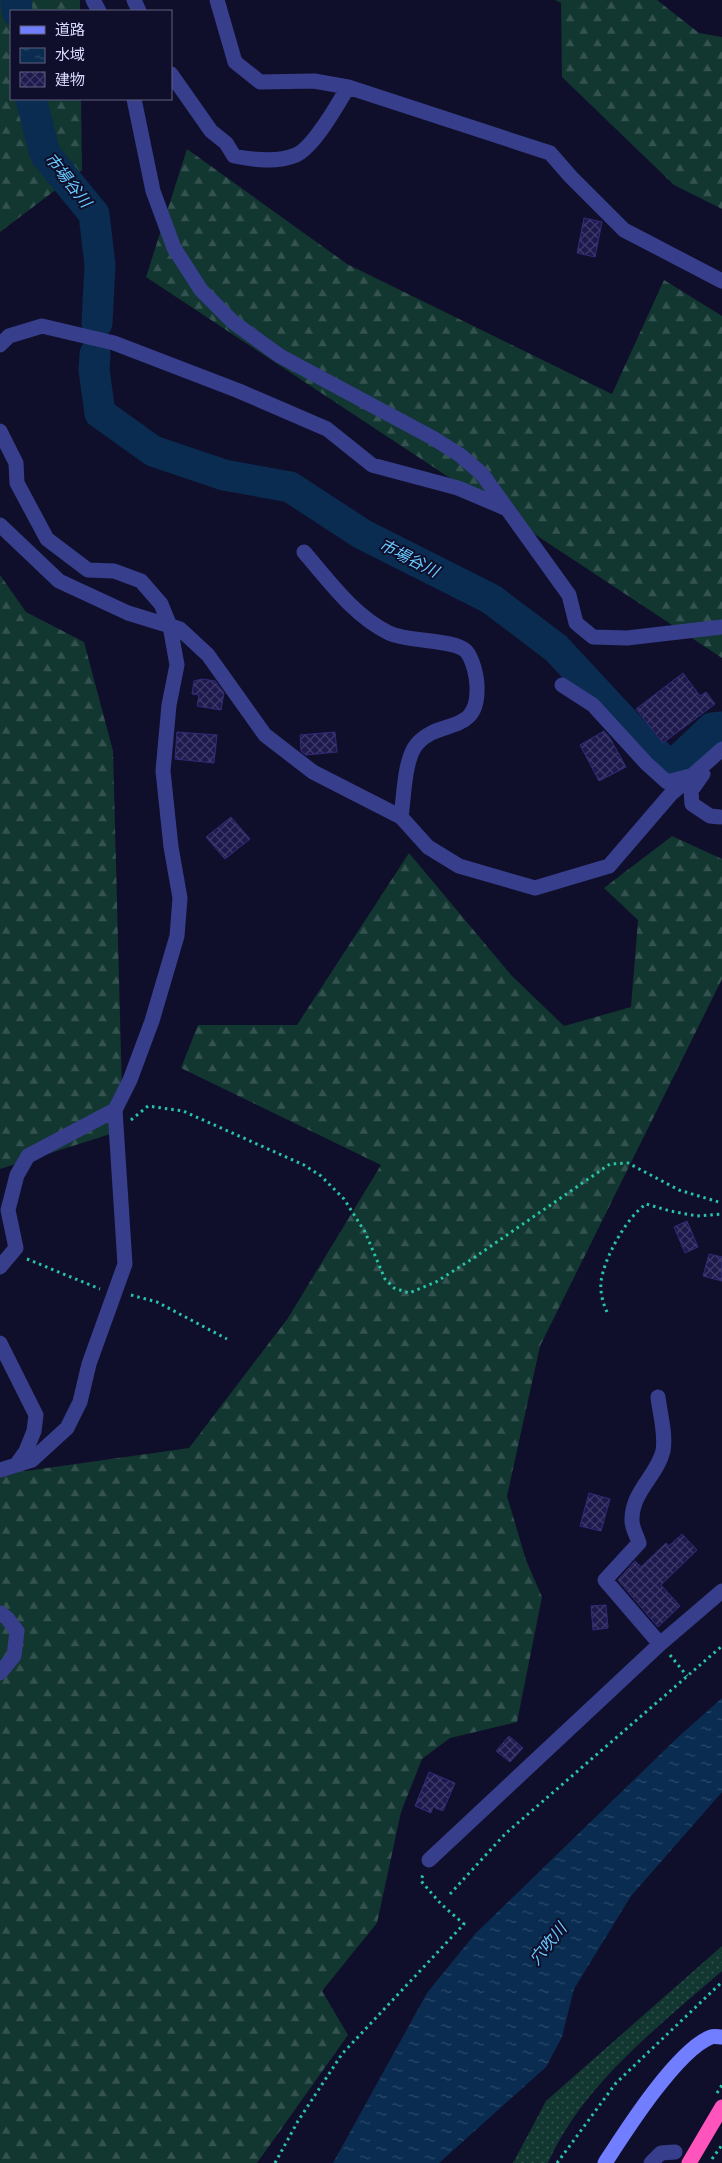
<svg xmlns="http://www.w3.org/2000/svg" width="722" height="2163" viewBox="0 0 722 2163" font-family="Raleway,'Noto Sans JP',sans-serif">
<style>
.grass{fill:url(#grass-dots)}
.forest{fill:url(#forest-firs)}
.water{fill:url(#water-ripples)}
.lines{fill:none;stroke-linecap:round;stroke-linejoin:round}
.river{stroke:#092c50;stroke-width:31}
.building{fill:url(#building-cross-hatch);stroke:#312b7b}
.path{stroke:#28c4a7;stroke-width:3;stroke-dasharray:2.5 4;stroke-linecap:butt}
.street{stroke:#373f8d;stroke-width:15}
.secondary{stroke:#707eff;stroke-width:15}
.highway{stroke:#ff54bb;stroke-width:15}
.labels{text-anchor:middle;dominant-baseline:central;stroke-width:4;stroke-linejoin:round;paint-order:stroke}
.water-label{font-size:16px;font-style:italic;fill:#67cbff;stroke:#100f2b}
</style>
<defs>
<pattern id="grass-dots" width="8" height="8" patternUnits="userSpaceOnUse" patternTransform="scale(1.25)"><rect width="8" height="8" fill="#123630"/><path d="M2 2h.1M6 6h.1" fill="none" stroke="#34524f" stroke-width="1.8" stroke-linecap="round"/></pattern>
<pattern id="forest-firs" width="22" height="20" patternUnits="userSpaceOnUse" patternTransform="scale(1.25)"><rect width="22" height="20" fill="#123630"/><path d="M5 1l3.5 6h-7zM16 11l3.5 6h-7z" fill="#34524f"/></pattern>
<pattern id="water-ripples" width="26" height="14" patternUnits="userSpaceOnUse" patternTransform="scale(1.25)"><rect width="26" height="14" fill="#092c50"/><path d="M2 4q2-2 4 0t4 0M15 11q2-2 4 0t4 0" fill="none" stroke="#2c4a6a"/></pattern>
<pattern id="building-cross-hatch" width="8" height="8" patternUnits="userSpaceOnUse" patternTransform="scale(1.25)"><rect width="8" height="8" fill="#1e1a4d"/><path d="M0 0l8 8M0 8l8-8" fill="none" stroke="#3e3b68"/></pattern>
</defs>
<rect width="100%" height="100%" fill="#100f2b"/>
<path class="grass" d="M722,1946V1971C659,2026 583,2084 548,2163H513L546,2101Z"/>
<path class="forest" d="M0,0H80V11H11V99H81L82,170L0,232Z
M555,0H657L699,33L722,37V209L674,185L562,77L561,3Z
M187,149L347,264L612,394L664,280L722,316V658L146,277Z
M0,575L26,612L84,642L113,751L123,1130L0,1169Z
M672,836L722,859V979L540,1346L507,1496L526,1560L542,1597L517,1722L450,1738L422,1759L401,1812L377,1923L322,1991L348,2035L257,2163H0V1469L26,1471L189,1448L288,1318L381,1165L181,1068L198,1025H297L409,853L511,975L564,1026L631,1007L638,920L604,888Z"/>
<path class="water" d="M722,1698V1792L631,1896L574,1989L562,2037L546,2067L439,2163H333L427,1993L475,1934L676,1739Z"/>
<g class="lines">
<path class="river" d="M16,0L17,11
M31,99L45,154L94,214L100,265L97,323
M95,354L94,370L100,413L153,451L224,475L290,487L362,534L491,599L556,648L635,733L671,767L712,728L722,727"/>
</g>
<path class="building" d="M584,218L602,222L595,257L577,253Z
M683,673L700,696L706,692L715,704L663,743L636,709Z
M202,679L215,681L224,693L221,710L197,706L199,695L192,694L194,681Z
M604,731L610,738L626,767L599,781L580,745Z
M177,732L217,735L214,763L175,759Z
M335,732L337,752L306,755L301,751L300,735Z
M231,817L250,839L225,859L206,837Z
M687,1221L698,1247L685,1253L674,1227Z
M709,1254L722,1257V1281L703,1276Z
M589,1493L610,1499L601,1531L580,1526Z
M682,1534L697,1550L661,1585L680,1606L658,1627L618,1580L635,1561L641,1567L666,1543L669,1546Z
M606,1605L608,1628L593,1630L591,1606Z
M509,1736L523,1748L510,1762L496,1751Z
M429,1772L455,1783L443,1811L433,1807L431,1813L415,1806Z"/>
<g class="lines">
<path class="path" d="M131,1120L148,1106L183,1111L304,1165L321,1176L344,1199L365,1232L385,1279L394,1288L409,1293L436,1282L475,1257L610,1164L628,1163L679,1190L722,1203
M27,1259L100,1289
M131,1295L157,1302L227,1339
M607,1312C603,1303 600,1293 601,1282C604,1258 626,1218 646,1204L670,1211L697,1216L722,1214
M670,1655L687,1676
M450,1894L505,1834L722,1646
M717,2093L722,2085
M712,2159L722,2145
M275,2163L298,2121L342,2054L464,1924L441,1904L421,1881L423,1874
M557,2163L616,2083L722,1982"/>
<path class="street" d="M93,0L99,11
M134,0L139,11
M217,0L235,62L260,82L314,81L348,87L550,153L571,177L624,230L722,281
M171,74L211,131L226,143L234,156C254,160 277,163 296,155C314,147 338,104 348,87
M134,99L153,191L174,248L201,290L233,322L280,356L433,438L460,455L482,474L569,595L576,623L593,637L627,638L722,627
M0,345L9,336L42,326L114,343L239,391L327,429L372,465L458,488L505,508
M0,431L16,463L17,483L47,539L88,570L114,571L141,581L161,604L170,626L177,665L169,705L163,771L171,847L180,898L177,936L152,1021L130,1080L115,1110L125,1264L89,1364L80,1402L67,1428L32,1460L0,1470
M0,525L59,581L128,613L180,629L208,655L265,735L313,772L401,817L428,847L459,866L535,888L609,866L670,795L722,749
M304,552C329,581 354,616 389,633C407,642 454,639 466,651C473,659 477,677 477,687C479,736 439,718 417,744C404,759 404,798 401,817
M562,685L593,705L647,764L667,782L690,776
M703,774L691,791L692,804L710,816L720,817
M0,1267L16,1248L8,1210L17,1175L28,1156L115,1110
M0,1343L36,1415L34,1431L26,1451L16,1465
M658,1397C660,1414 666,1434 663,1451C657,1476 631,1492 632,1521C632,1528 637,1536 639,1543L605,1580L660,1644
M0,1613L7,1618L17,1631L14,1656L0,1673
M429,1860L660,1644L722,1591
M651,2163L661,2153L675,2152"/>
<path class="secondary" d="M605,2163C625,2132 677,2050 711,2037C714,2036 719,2037 722,2037"/>
<path class="highway" d="M689,2163L722,2107"/>
</g>
<g class="labels">
<g class="water-label">
<text transform="translate(68 180) rotate(52)">市場谷川</text>
<text transform="translate(409 558) rotate(27)">市場谷川</text>
<text transform="translate(548 1944) rotate(-51)">穴吹川</text>
</g>
</g>
<rect x="10" y="10" width="162" height="90" fill="#100f2b" stroke="#606080"/>
<rect x="20" y="26" width="25" height="8" fill="#707eff" stroke="#606080"/>
<text x="55" y="35" font-size="15" fill="#d9daff">道路</text>
<rect x="20" y="48" width="25" height="15" fill="url(#water-ripples)" stroke="#606080"/>
<text x="55" y="60" font-size="15" fill="#d9daff">水域</text>
<rect x="20" y="72" width="25" height="15" fill="url(#building-cross-hatch)" stroke="#606080"/>
<text x="55" y="85" font-size="15" fill="#d9daff">建物</text>
</svg>
